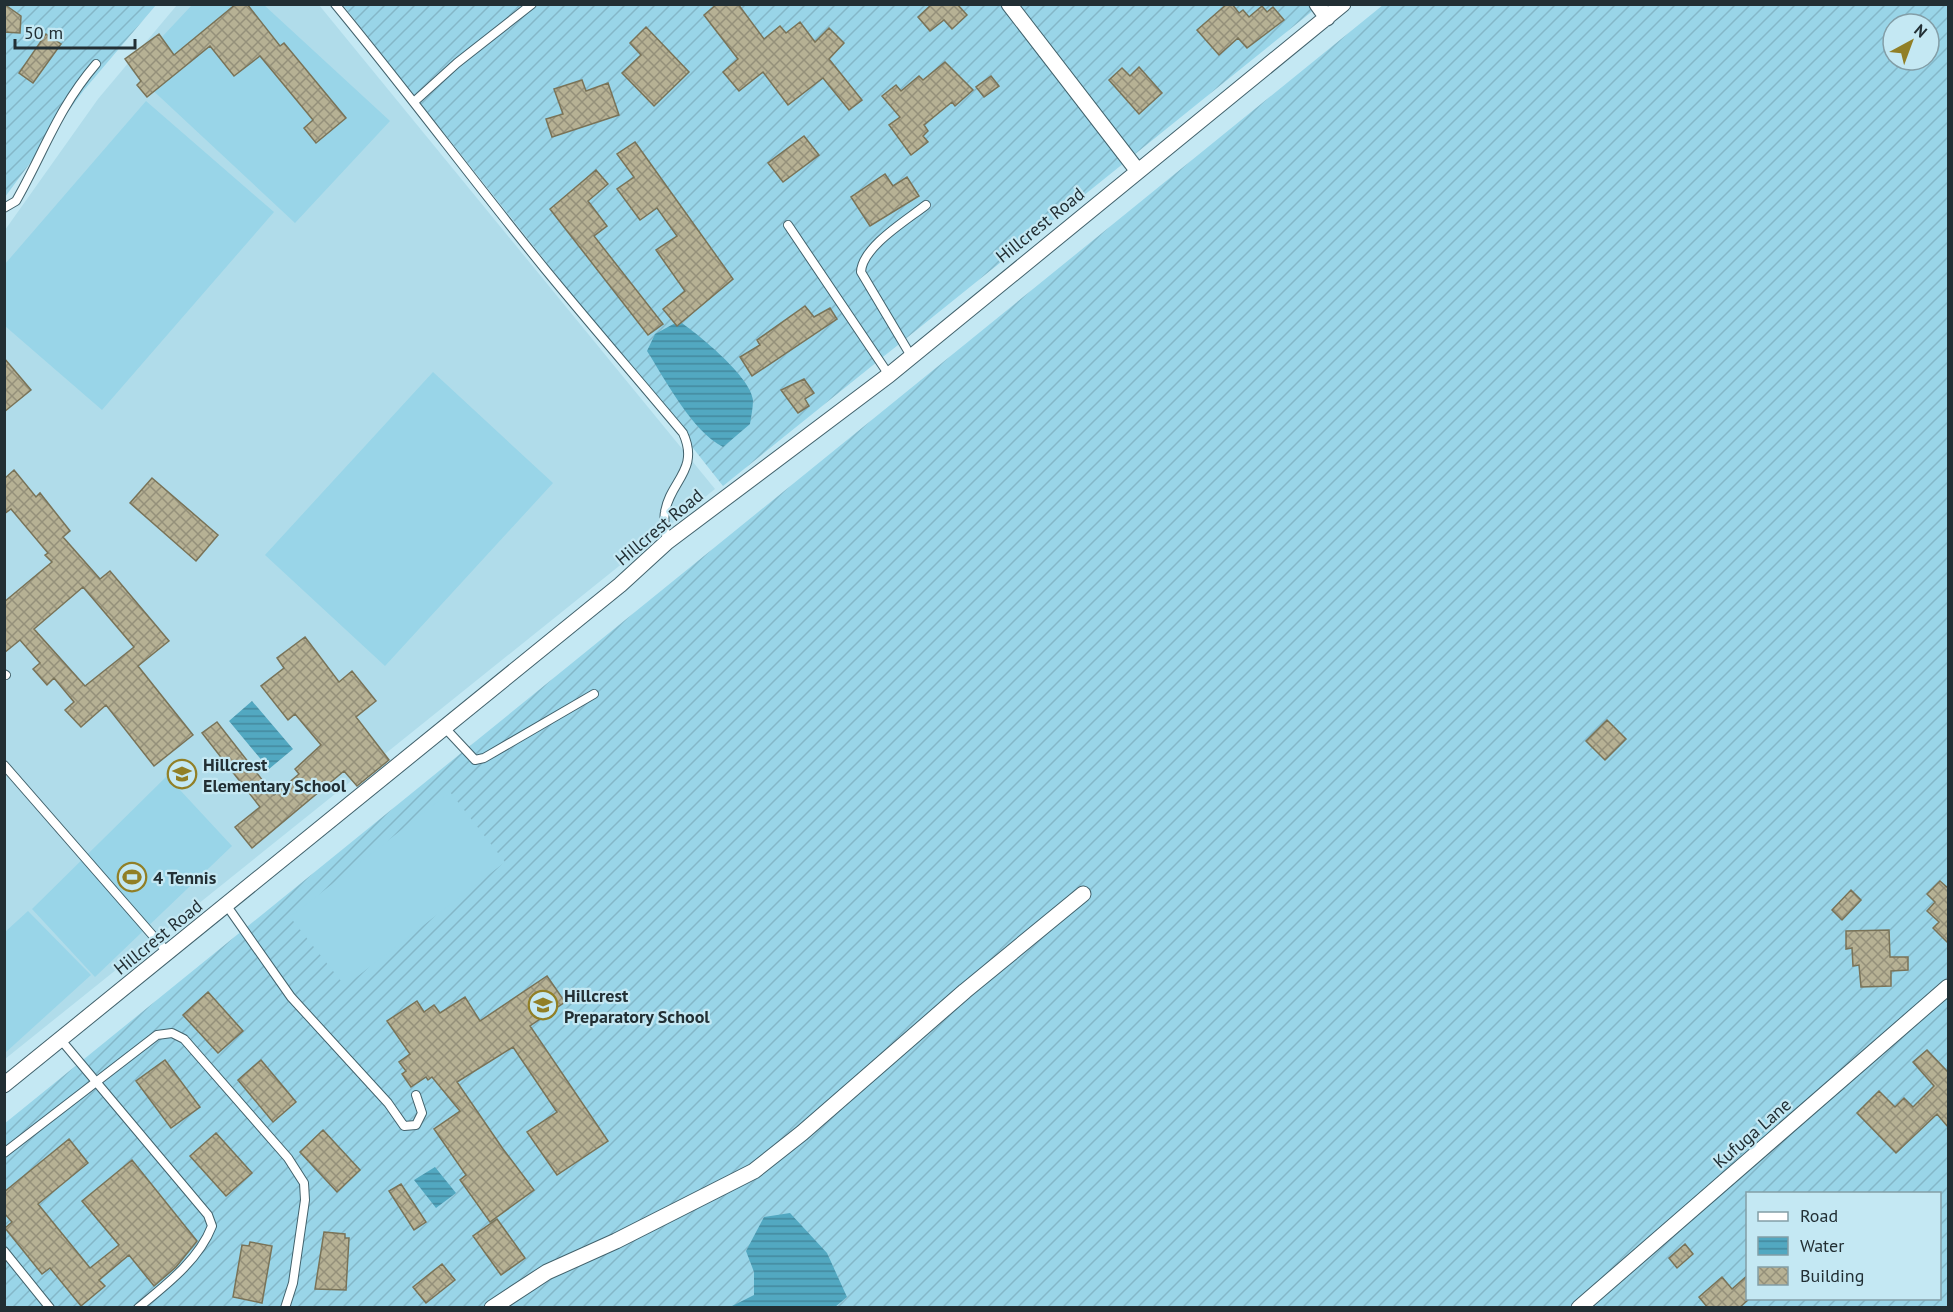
<svg xmlns="http://www.w3.org/2000/svg" width="1953" height="1312" viewBox="0 0 1953 1312" font-family="'PT Sans',sans-serif">
<style>
.built{fill:#b0dcea}
.garden{fill:url(#garden-furrows);fill-rule:evenodd}
.pitch{fill:#99d5e8}
.water{fill:url(#water-rules)}
.building{fill:url(#building-cross-hatch);stroke:#797358;stroke-width:1.5;fill-rule:evenodd}
.lines{fill:none;stroke-linecap:round;stroke-linejoin:round}
.service-casing{stroke:#42626c;stroke-width:10}
.minor-casing{stroke:#42626c;stroke-width:17}
.service{stroke:#fff;stroke-width:8}
.minor{stroke:#fff;stroke-width:15}
.labels{text-anchor:middle;dominant-baseline:central;stroke-width:4.5;stroke-linejoin:round;paint-order:stroke}
.street-label{font-size:18px;fill:#222f34;stroke:#c4e8f3}
.poi-label{font-size:18px;font-weight:bold;fill:#222f34;stroke:#c4e8f3;text-anchor:start}
</style>
<defs>
<pattern id="garden-furrows" width="10" height="10" patternUnits="userSpaceOnUse" patternTransform="scale(1.5)"><rect width="10" height="10" fill="#99d5e8"/><path d="M-1 1l2-2M0 10L10 0M9 11l2-2" fill="none" stroke="#84b7c8"/></pattern>
<pattern id="water-rules" width="6" height="5" patternUnits="userSpaceOnUse" patternTransform="scale(1.5)"><rect width="6" height="5" fill="#52a8c1"/><path d="M0 2.5h6" fill="none" stroke="#44899e"/></pattern>
<pattern id="building-cross-hatch" width="8" height="8" patternUnits="userSpaceOnUse" patternTransform="scale(1.5)"><rect width="8" height="8" fill="#b6b194"/><path d="M0 0l8 8M0 8l8-8" fill="none" stroke="#94907a"/></pattern>
</defs>
<rect width="100%" height="100%" fill="#c4e8f3"/>
<path class="built" d="M177,5H319L715,489L5,1059V230L98,99Z"/>
<path class="garden" d="M5,5H156L84,90L5,197Z
M343,5H1320L723,486Z
M1383,5H1948V1307H5L4,1124ZM1893,24H1929V60H1893ZM1748,1194H1940V1298H1748Z"/>
<path class="pitch" d="M192,5H264L390,121L295,223L131,70Z
M146,101L274,212L102,410L5,326V264Z
M433,372L553,483L385,666L265,555Z
M167,776L232,846L95,977L32,909Z
M450,792L505,862L345,986L290,917Z
M28,911L91,975L5,1053V932Z"/>
<path class="water" d="M679,321C698,334 751,377 753,400C753,408 751,417 750,424L723,447C692,431 666,381 647,351L655,334Z
M252,701L293,749L269,769L229,721Z
M435,1167L456,1193L436,1208L414,1180Z
M790,1213L827,1253L847,1297L835,1307H730L754,1295V1272L746,1251L764,1217Z"/>
<path class="building" d="M4,4L21,16L20,33L4,32Z
M236,4H247L280,46L284,43L346,118L316,143L304,128L313,120L260,56L234,76L210,46L147,97L137,85L141,81L125,59L159,34L174,55Z
M717,4H738L764,39L780,26L786,33L800,22L815,42L829,28L844,43L829,59L862,100L849,110L823,78L788,105L763,72L739,91L723,72L738,59L704,15Z
M932,4H957L967,15L952,29L944,20L930,31L918,17Z
M1227,4H1232L1239,13L1243,10L1249,17L1262,6L1267,12L1273,7L1284,20L1247,48L1238,38L1219,55L1197,30Z
M646,27L689,72L654,106L622,73L641,55L630,43Z
M46,34L61,44L33,83L19,73Z
M945,62L973,90L955,106L952,102L924,125L928,131L923,136L928,142L911,155L889,125L900,117L882,96L896,85L901,91L919,76L923,80Z
M1139,67L1162,93L1139,114L1109,80L1122,68L1130,76Z
M991,76L999,86L984,97L976,87Z
M582,80L586,91L608,83L619,115L552,137L546,119L563,114L554,89Z
M804,136L819,155L783,182L768,163Z
M635,142L733,279L677,326L663,309L685,291L656,250L677,236L657,208L640,220L617,189L634,177L617,154Z
M596,170L608,184L588,201L607,226L594,236L663,324L648,335L550,209Z
M885,174L893,186L907,177L919,196L870,226L851,197Z
M805,306L814,317L830,308L837,319L752,376L740,357L760,345L757,340Z
M4,358L31,390L4,412Z
M804,379L814,393L805,399L809,406L798,413L781,390Z
M14,470L36,497L40,493L70,531L63,537L100,579L110,571L169,641L138,666L193,735L154,766L106,705L81,727L65,710L74,702L54,678L47,685L33,669L40,663L20,640L4,653V602L52,562L45,555L48,553L11,509L4,514V479ZM83,587L134,647L85,686L34,629Z
M152,478L218,535L196,561L130,503Z
M305,637L339,682L352,671L376,701L356,717L389,760L357,786L344,771L252,848L235,827L260,807L202,733L217,722L274,795L299,774L295,769L321,745L295,714L288,720L261,686L284,668L277,658Z
M1607,720L1626,739L1605,760L1586,741Z
M1940,881L1948,888V943L1933,928L1939,922L1927,911L1935,902L1927,894Z
M1851,890L1861,900L1842,920L1832,910Z
M1889,930L1890,957H1908V970L1891,971V986L1861,987L1859,965L1853,966L1852,948L1846,949V931Z
M547,976L565,1002L530,1026L608,1141L557,1175L527,1132L557,1112L513,1047L457,1082L503,1149L534,1190L490,1222L460,1180L466,1175L434,1129L460,1111L432,1077L428,1080L426,1077L411,1087L402,1074L406,1071L399,1062L410,1054L387,1021L417,1001L424,1012L434,1005L440,1013L465,997L480,1021Z
M208,992L243,1031L218,1053L183,1015Z
M1927,1050L1948,1072V1127L1937,1114L1896,1153L1857,1113L1879,1091L1895,1107L1904,1098L1913,1107L1934,1086L1913,1062Z
M165,1060L200,1107L171,1128L136,1081Z
M261,1060L296,1102L273,1122L238,1080Z
M323,1130L360,1170L337,1192L300,1152Z
M216,1133L252,1173L226,1196L190,1156Z
M69,1139L88,1163L38,1204L90,1268L119,1245L82,1201L132,1160L197,1241L176,1267L154,1286L129,1255L99,1280L105,1286L81,1306L50,1268L42,1274L5,1228L12,1222L4,1213V1192Z
M401,1184L426,1222L414,1230L389,1191Z
M497,1219L525,1258L501,1275L473,1236Z
M324,1232L345,1234V1238H349L346,1290L315,1289Z
M250,1242L272,1246L262,1303L233,1297L242,1245L249,1246Z
M1685,1244L1693,1254L1677,1268L1669,1258Z
M442,1264L455,1280L426,1303L413,1287Z
M1748,1275V1300L1739,1308H1708L1699,1297L1722,1277L1732,1289Z"/>
<g class="lines">
<g class="service-casing">
<path id="service" d="M335,4C407,91 474,182 545,269C590,324 637,378 683,433C700,470 670,481 665,512C663,521 666,532 667,541
M415,101L457,63L532,4
M4,208L16,201C44,152 58,108 96,64
M788,225L889,375
M911,356L861,272C862,247 907,220 926,205
M4,674L6,675
M445,728L475,760L484,758L594,694
M4,765L168,953
M227,906L291,997L388,1103L404,1126L416,1125L422,1113L416,1095
M61,1040L208,1215L212,1226C199,1260 166,1285 138,1308
M4,1153L157,1035L172,1033L184,1039L288,1158L304,1183L305,1200L293,1283L285,1308
M4,1251L50,1308"/>
</g>
<g class="minor-casing">
<path id="minor" d="M1009,4L1137,170
M1317,4L1327,18
M4,1085L620,585L667,542L889,375L1343,4
M492,1308L547,1272L616,1241L754,1171L802,1133L965,991L1083,894
M1579,1308L1948,987"/>
</g>
<use href="#service" class="service"/>
<use href="#minor" class="minor"/>
</g>
<defs>
<g id="school-ring" transform="scale(1.5)"><circle r="9.5" fill="#c4e8f3" stroke="#917f26" stroke-width="1.5"/><path d="M0-5L7-2L0 1L-7-2ZM-4 1L0 2.5L4 1V4Q0 6-4 4Z" fill="#917f26"/></g>
<g id="stadium-ring" transform="scale(1.5)"><circle r="9.5" fill="#c4e8f3" stroke="#917f26" stroke-width="1.5"/><path d="M0-5a6.5 5 0 1 0 0 10a6.5 5 0 1 0 0-10ZM-3.5-1.8h7v3.6h-7Z" fill="#917f26"/></g>
</defs>
<g fill-rule="evenodd">
<use href="#school-ring" x="182" y="774"/>
<use href="#stadium-ring" x="132" y="877"/>
<use href="#school-ring" x="543" y="1005"/>
</g>
<g class="labels">
<g class="street-label">
<text transform="translate(1040 225) rotate(-39)">Hillcrest Road</text>
<text transform="translate(659 527) rotate(-40)">Hillcrest Road</text>
<text transform="translate(158 937) rotate(-39)">Hillcrest Road</text>
<text transform="translate(1752 1133) rotate(-41)">Kufuga Lane</text>
</g>
<g class="poi-label">
<text x="203" y="764">Hillcrest<tspan x="203" dy="21">Elementary School</tspan></text>
<text x="153" y="877">4 Tennis</text>
<text x="564" y="995">Hillcrest<tspan x="564" dy="21">Preparatory School</tspan></text>
</g>
</g>
<rect width="1953" height="1312" fill="none" stroke="#222f34" stroke-width="12"/>
<rect x="1746" y="1192" width="195" height="108" fill="#c4e8f3" stroke="#839ea7" stroke-width="1.5"/>
<rect x="1758" y="1212" width="30" height="9" fill="#ffffff" stroke="#839ea7" stroke-width="1.5"/>
<text x="1800" y="1222" font-size="18" fill="#222f34">Road</text>
<rect x="1758" y="1237" width="30" height="18" fill="url(#water-rules)" stroke="#839ea7" stroke-width="1.5"/>
<text x="1800" y="1252" font-size="18" fill="#222f34">Water</text>
<rect x="1758" y="1267" width="30" height="18" fill="url(#building-cross-hatch)" stroke="#839ea7" stroke-width="1.5"/>
<text x="1800" y="1282" font-size="18" fill="#222f34">Building</text>
<g transform="translate(1911 42) rotate(41)"><circle r="28" fill="#c4e8f3" stroke="#839ea7" stroke-width="1.5"/>
<path d="M0-4.5L10 22L0 15L-10 22Z" fill="#917f26"/>
<text y="-9" font-size="16" font-weight="bold" text-anchor="middle" fill="#222f34">N</text>
</g>
<path d="M15 39v9h120v-9" fill="none" stroke="#222f34" stroke-width="3"/>
<text x="24" y="39" font-size="18" fill="#222f34" stroke="#c4e8f3" stroke-width="4.5" paint-order="stroke">50 m</text>
</svg>
